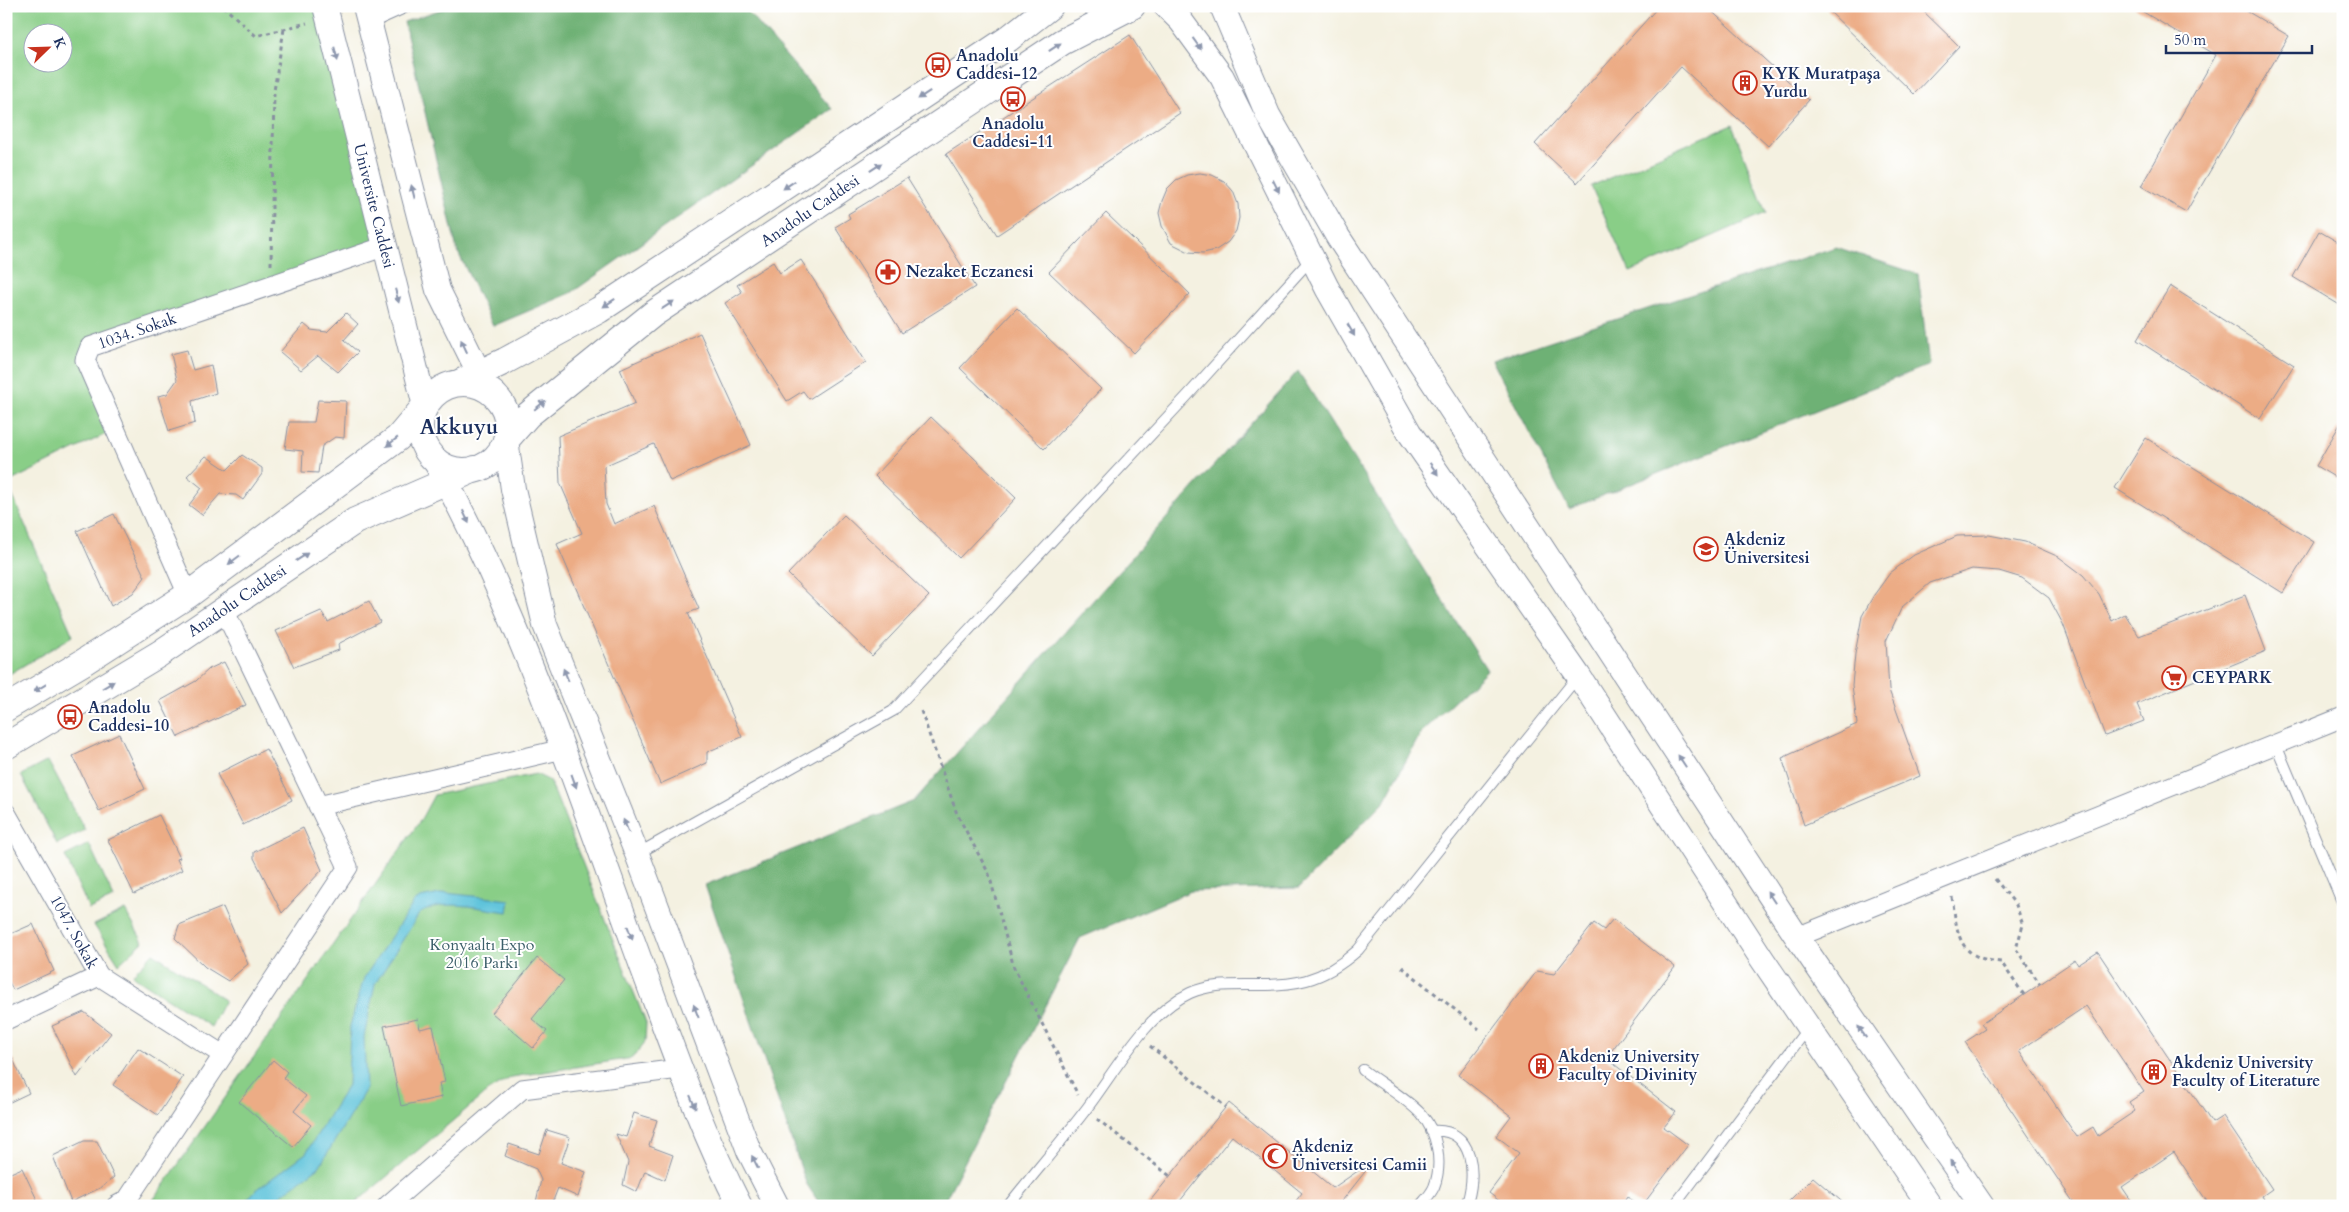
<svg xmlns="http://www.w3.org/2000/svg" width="2349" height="1212" viewBox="0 0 2349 1212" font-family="Cardo,serif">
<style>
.green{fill:#89ce87;stroke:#527e72;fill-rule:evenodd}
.forest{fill:#6eb174;stroke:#447069}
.water{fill:#5cc2da;stroke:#3c789c}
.building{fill:#ecac85;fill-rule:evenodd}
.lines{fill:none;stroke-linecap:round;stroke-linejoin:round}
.service-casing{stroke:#8890a0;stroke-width:12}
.minor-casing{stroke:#8890a0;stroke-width:21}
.tertiary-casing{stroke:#8890a0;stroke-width:26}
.secondary-casing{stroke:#8890a0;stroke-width:28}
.path{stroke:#8890a0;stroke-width:3;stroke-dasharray:4 4;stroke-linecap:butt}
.service{stroke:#fff;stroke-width:10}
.minor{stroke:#fff;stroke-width:19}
.tertiary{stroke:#fff;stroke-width:24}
.secondary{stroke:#fff;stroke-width:26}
.oneway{fill:#8d97ae}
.labels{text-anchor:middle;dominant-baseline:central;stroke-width:4;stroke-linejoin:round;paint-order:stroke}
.poi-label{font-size:16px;font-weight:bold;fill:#1b2f5e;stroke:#fff;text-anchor:start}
.street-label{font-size:16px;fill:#1b2f5e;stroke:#fff}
.park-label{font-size:16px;fill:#3c5f6a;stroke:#fff}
.district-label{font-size:21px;font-weight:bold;fill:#1b2f5e;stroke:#fff}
</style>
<rect width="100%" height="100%" fill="#fff"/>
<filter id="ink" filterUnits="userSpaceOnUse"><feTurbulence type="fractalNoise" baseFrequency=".02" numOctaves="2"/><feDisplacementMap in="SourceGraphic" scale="10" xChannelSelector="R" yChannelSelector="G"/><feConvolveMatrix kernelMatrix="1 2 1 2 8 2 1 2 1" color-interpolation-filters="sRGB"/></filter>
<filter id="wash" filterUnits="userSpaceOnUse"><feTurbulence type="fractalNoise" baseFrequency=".0096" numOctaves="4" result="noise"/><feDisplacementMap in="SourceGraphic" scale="20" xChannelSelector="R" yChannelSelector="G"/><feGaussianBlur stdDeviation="1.12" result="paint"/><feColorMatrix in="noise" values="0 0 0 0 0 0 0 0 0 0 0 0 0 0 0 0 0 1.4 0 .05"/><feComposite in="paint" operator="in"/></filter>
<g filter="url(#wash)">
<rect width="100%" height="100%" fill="#f4f1e1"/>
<path class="green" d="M6,6H325L383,247L90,347L116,429L7,483L73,636L6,676ZM32,32H62V62H32Z
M1732,125L1766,213L1630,272L1591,186Z
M48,761L85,830L57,844L21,775Z
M536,774L550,781L646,1023L645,1042L633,1058L512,1077L488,1091L352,1206H149L420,821L434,795Z
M89,844L114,898L89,909L65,856Z
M125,910L143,942L119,964L94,925Z
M153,953L225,1000L211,1027L132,975Z"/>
<path class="forest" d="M451,6H743L832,109L571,293L493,326L457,250L404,22Z
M1836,247L1918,274L1929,365L1569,509L1492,360Z
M1298,371L1487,670L1421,733L1383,803L1299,888L1191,891L1080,938L942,1206H821L806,1183L705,885L914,801Z"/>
<path class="water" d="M445,893L510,900L508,912C480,909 444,897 419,914L375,984L364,1037L366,1089L319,1167L266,1206H241L255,1191L306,1153L348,1085L350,1026L364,978L414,902L420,898Z"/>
<g id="blocks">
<path class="building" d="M1659,6H1706L1809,100L1768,146L1681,67L1577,183L1535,144Z
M1824,6H1918L1959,46L1914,94Z
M2133,6H2238L2289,36L2186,212L2141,186L2216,55Z
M1130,35L1180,113L997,235L946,154Z
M1200,173L1212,175L1224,181L1233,191L1238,204L1239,218L1236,231L1228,242L1216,250L1203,253L1189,252L1171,243L1162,226L1159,213L1162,201L1167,189L1176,180L1187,175Z
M907,178L975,287L902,333L835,227L850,218L848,214Z
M1106,213L1190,294L1134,353L1049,272Z
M2319,231L2343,245V307L2293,277Z
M801,260L866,362L809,399L803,391L787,401L725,303L742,292L737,285L773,262L780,273Z
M2170,286L2294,365L2260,419L2137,340Z
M1017,308L1101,389L1044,449L960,368Z
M346,313L358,324L344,340L358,352L338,372L318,356L301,370L280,352L304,324L311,330L327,332Z
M700,333L751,445L670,481L654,444L604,466L606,504L614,524L654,506L699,609L688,613L742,737L707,752V763L660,784L557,544L582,533L560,483L558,436L635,403L620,369Z
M187,350L193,370L211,365L216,393L192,401L195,423L169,431L158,396L167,394L177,380L171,354Z
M318,400L346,401L344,438L335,437L322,446L318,473L302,472L303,451L285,449L289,422H314Z
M931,417L1016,498L959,558L875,476Z
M2343,419V482L2316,466Z
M2146,438L2314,542L2283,593L2115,488Z
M242,455L262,468V474L243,500L236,495L220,494L202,515L189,505L202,488L187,476L206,456L227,470Z
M114,514L145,577L133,593L111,606L77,531Z
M844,515L929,596L872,656L788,574Z
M1989,535L2025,542L2059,557L2083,575L2099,594L2112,621L2125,614L2139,636L2245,595L2266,651L2137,704L2144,721L2105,736L2063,624L2049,598L2022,578L1999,571L1972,569L1930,583L1902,607L1886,641L1889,690L1920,776L1804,825L1782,758L1857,724L1852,685L1855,654L1862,616L1874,595L1890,573L1914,555L1957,536Z
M369,601L380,622L338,644L339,650L294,667L276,631L321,611L328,622Z
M224,662L246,705L178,737L160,701L196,681L209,669Z
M119,734L145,789L99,811L73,756Z
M266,749L292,800L243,825L217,774Z
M159,815L180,858L177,859L182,870L134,894L108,840Z
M303,828L322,870L282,913L254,858V852Z
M223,907L248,964L228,981L205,967L175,938L179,925Z
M1613,919L1675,967L1606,1058L1676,1112L1664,1127L1688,1145L1642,1206L1627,1197L1621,1206H1506L1489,1193L1519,1153L1496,1136L1511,1116L1458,1075L1537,971L1554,974L1594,923L1604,930Z
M33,924L54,971L13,990L6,976V936Z
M2098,952L2212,1123L2223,1116L2272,1189L2262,1196L2268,1206H2210L2174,1152L2122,1187L2135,1206H2076L1965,1042L1985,1029L1981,1024L2024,995L2075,960L2078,965ZM2086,1006L2144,1092L2129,1102L2135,1111L2098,1136L2093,1127L2077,1137L2019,1051Z
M537,958L564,980L532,1019L547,1031L533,1048L492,1013Z
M84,1012L111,1033L77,1077L52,1026Z
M418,1019L420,1029L433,1026L445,1082L439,1083L442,1097L401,1106L384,1026Z
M6,1045L29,1093L6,1104Z
M138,1048L183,1077L158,1115L113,1085Z
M273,1060L287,1072L283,1078L306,1096L294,1111L311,1125L293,1147L239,1102Z
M1229,1103L1333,1188L1365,1166L1368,1168L1338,1206H1292L1302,1193L1232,1136L1176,1206H1146Z
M634,1113L657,1120L649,1146L673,1155L665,1180L645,1171L637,1192L623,1185L628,1162L616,1134L626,1137Z
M547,1130L570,1137L561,1163L586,1172L578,1197L558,1188L551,1206H543L536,1202L541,1180L536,1169L505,1156L509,1144L539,1154Z
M84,1141H97L114,1177L102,1187L71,1202L53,1156Z
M22,1168L40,1206H6V1175Z
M1813,1177L1847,1206H1784Z"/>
</g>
</g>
<g filter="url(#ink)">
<use href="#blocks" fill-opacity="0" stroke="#8890a0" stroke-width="1"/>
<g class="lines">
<g class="service-casing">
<path id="service" d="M369,24L409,6
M2276,745L2343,904
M637,854L893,711L1188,395L1312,258
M1363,1070C1381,1084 1405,1097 1421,1114C1438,1133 1443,1164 1434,1187C1431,1194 1425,1200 1420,1206
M1431,1131C1475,1126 1477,1176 1466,1206
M1008,1206C1034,1173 1062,1141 1087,1108C1116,1070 1146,1013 1190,993C1208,985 1226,985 1246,985C1293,986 1321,983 1358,950L1578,676
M1674,1206L1808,1028"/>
</g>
<g class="minor-casing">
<path id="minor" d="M188,595L85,360L90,347L383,247
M318,806L563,749
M6,813L99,976L223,1055
M1797,937L2343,717
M6,1020L99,976
M116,1206L127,1200L348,867L224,610
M387,1206L522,1089L679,1069"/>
</g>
<g class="tertiary-casing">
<path id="tertiary" d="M325,6L425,406
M365,6L438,290L487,389
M1166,6L1181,21L1222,77L1327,288L1409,432L1578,675L1762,959L1930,1206
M1222,6L1268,115L1338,237L1797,937L1982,1206
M506,440L513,489L545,625L637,854L749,1151L777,1206
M434,459C523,620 580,797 643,969C673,1049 701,1130 740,1206"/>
</g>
<g class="secondary-casing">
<path id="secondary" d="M459,383L505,361L599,310L1008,39L1050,6
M420 427a44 44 0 1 1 88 0a44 44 0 1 1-88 0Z
M506,440L528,415L653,314L1062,42L1132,6
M6,708L82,663L188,595L398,438L425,406
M6,746L159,654L355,521L475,469"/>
</g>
<path class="path" d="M223,6L256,36L307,23
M271,265L274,91L284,29
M921,711L957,814L989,874L1014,968L1078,1095
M1995,879L2016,905L2023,925L2016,949L2040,984
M1952,897C1958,934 1956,958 2001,962L2024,995
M1402,967L1479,1029
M1150,1046L1226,1107
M1097,1119L1170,1176
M1339,1204L1341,1206"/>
<use href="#service" class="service"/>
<use href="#minor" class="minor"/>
<use href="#tertiary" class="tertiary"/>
<use href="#secondary" class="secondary"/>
</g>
<defs><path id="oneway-solid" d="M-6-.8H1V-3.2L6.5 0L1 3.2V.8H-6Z" transform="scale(1.25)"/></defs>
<g class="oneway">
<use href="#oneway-solid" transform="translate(1197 44) rotate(54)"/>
<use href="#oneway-solid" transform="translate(1055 47) rotate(-34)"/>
<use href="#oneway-solid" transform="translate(336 54) rotate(76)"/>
<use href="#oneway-solid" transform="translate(924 95) rotate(146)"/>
<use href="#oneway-solid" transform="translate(876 167) rotate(-34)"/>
<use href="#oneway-solid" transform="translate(789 185) rotate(146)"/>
<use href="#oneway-solid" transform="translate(1276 186) rotate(63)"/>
<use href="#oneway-solid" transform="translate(413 192) rotate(-104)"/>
<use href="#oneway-solid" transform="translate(397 296) rotate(75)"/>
<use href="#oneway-solid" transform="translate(609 303) rotate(146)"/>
<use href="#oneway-solid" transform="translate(668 305) rotate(-33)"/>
<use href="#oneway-solid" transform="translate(1351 330) rotate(60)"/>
<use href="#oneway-solid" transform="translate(464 346) rotate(-115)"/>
<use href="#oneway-solid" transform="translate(540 405) rotate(-39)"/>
<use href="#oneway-solid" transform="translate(392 442) rotate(142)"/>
<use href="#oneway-solid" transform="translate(1434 469) rotate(55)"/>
<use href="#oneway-solid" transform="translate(466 517) rotate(65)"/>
<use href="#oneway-solid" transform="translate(302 557) rotate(-34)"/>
<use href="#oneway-solid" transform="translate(234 560) rotate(143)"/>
<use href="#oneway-solid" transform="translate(566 675) rotate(-112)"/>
<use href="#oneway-solid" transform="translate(108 685) rotate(-31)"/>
<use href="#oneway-solid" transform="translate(40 688) rotate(149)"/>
<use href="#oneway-solid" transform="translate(1682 761) rotate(-123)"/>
<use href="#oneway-solid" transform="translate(574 781) rotate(70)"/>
<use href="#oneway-solid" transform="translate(626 826) rotate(-112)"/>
<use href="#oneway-solid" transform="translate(1771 897) rotate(-123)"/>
<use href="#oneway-solid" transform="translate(630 933) rotate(70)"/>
<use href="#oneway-solid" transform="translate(696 1011) rotate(-111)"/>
<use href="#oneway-solid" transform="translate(1862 1032) rotate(-125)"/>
<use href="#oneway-solid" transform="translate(693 1102) rotate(67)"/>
<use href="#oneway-solid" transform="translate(755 1162) rotate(-117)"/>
<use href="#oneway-solid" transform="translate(1954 1166) rotate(-125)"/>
</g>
</g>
<defs>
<g id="bus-ring" transform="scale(1.25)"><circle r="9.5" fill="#fff" stroke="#c8321e" stroke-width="1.5"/><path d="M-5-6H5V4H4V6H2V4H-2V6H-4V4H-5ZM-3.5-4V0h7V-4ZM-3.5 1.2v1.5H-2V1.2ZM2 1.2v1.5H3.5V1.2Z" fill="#c8321e"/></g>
<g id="building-ring" transform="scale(1.25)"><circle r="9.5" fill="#fff" stroke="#c8321e" stroke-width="1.5"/><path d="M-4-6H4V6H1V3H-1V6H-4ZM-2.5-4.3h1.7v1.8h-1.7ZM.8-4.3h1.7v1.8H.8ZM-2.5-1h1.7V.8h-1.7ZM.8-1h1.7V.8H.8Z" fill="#c8321e"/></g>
<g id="pharmacy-ring" transform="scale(1.25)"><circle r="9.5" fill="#fff" stroke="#c8321e" stroke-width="1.5"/><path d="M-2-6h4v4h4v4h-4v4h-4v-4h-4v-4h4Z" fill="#c8321e"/></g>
<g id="university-ring" transform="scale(1.25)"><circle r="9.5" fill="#fff" stroke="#c8321e" stroke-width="1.5"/><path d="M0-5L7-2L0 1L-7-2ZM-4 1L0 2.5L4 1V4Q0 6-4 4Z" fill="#c8321e"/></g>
<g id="supermarket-ring" transform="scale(1.25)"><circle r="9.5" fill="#fff" stroke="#c8321e" stroke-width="1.5"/><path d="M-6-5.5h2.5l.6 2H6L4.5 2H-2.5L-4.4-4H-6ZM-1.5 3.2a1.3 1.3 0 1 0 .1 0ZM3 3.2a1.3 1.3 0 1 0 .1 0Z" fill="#c8321e"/></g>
<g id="mosque-ring" transform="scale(1.25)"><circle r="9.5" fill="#fff" stroke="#c8321e" stroke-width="1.5"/><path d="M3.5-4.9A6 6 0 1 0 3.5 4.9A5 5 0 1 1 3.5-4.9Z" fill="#c8321e"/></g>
</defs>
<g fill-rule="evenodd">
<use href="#bus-ring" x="938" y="65"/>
<use href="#building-ring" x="1745" y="83"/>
<use href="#bus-ring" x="1013" y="99"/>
<use href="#pharmacy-ring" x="888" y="272"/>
<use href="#university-ring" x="1706" y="549"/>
<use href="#supermarket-ring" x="2174" y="678"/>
<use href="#bus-ring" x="70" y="717"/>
<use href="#building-ring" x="1541" y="1066"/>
<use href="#building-ring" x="2154" y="1072"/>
<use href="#mosque-ring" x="1275" y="1156"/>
</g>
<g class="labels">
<g class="poi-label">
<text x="956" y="56">Anadolu<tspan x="956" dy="18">Caddesi-12</tspan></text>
<text x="1762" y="74">KYK Muratpaşa<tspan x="1762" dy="18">Yurdu</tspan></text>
<text x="1013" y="124" text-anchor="middle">Anadolu<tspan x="1013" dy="18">Caddesi-11</tspan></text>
<text x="906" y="272">Nezaket Eczanesi</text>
<text x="1724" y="540">Akdeniz<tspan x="1724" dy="18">Üniversitesi</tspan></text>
<text x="2192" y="678">CEYPARK</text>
<text x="88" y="708">Anadolu<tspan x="88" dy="18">Caddesi-10</tspan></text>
<text x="1558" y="1057">Akdeniz University<tspan x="1558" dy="18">Faculty of Divinity</tspan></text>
<text x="2172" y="1063">Akdeniz University<tspan x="2172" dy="18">Faculty of Literature</tspan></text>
<text x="1292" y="1147">Akdeniz<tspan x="1292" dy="18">Üniversitesi Camii</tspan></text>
</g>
<g class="street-label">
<text transform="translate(374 206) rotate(76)">Universite Caddesi</text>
<text transform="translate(810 211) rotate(-34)">Anadolu Caddesi</text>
<text transform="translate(137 331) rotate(-19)">1034. Sokak</text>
<text transform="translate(237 601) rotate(-34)">Anadolu Caddesi</text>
<text transform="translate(74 932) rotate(61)">1047. Sokak</text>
</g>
<g class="park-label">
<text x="482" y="945">Konyaaltı Expo<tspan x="482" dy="18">2016 Parkı</tspan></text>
</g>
<g class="district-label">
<text x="459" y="427">Akkuyu</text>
</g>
</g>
<rect width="2349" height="1212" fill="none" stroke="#fff" stroke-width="25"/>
<g transform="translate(48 48) rotate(67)"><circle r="24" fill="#ffffff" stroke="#a4acbf"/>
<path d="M0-4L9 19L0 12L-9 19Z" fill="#c8321e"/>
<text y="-8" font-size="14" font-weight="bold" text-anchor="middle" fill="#1b2f5e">K</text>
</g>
<path d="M2166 45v8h146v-8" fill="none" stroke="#1b2f5e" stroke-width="2.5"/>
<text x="2174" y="45" font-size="15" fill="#1b2f5e" stroke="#ffffff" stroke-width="4" paint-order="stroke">50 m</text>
</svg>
